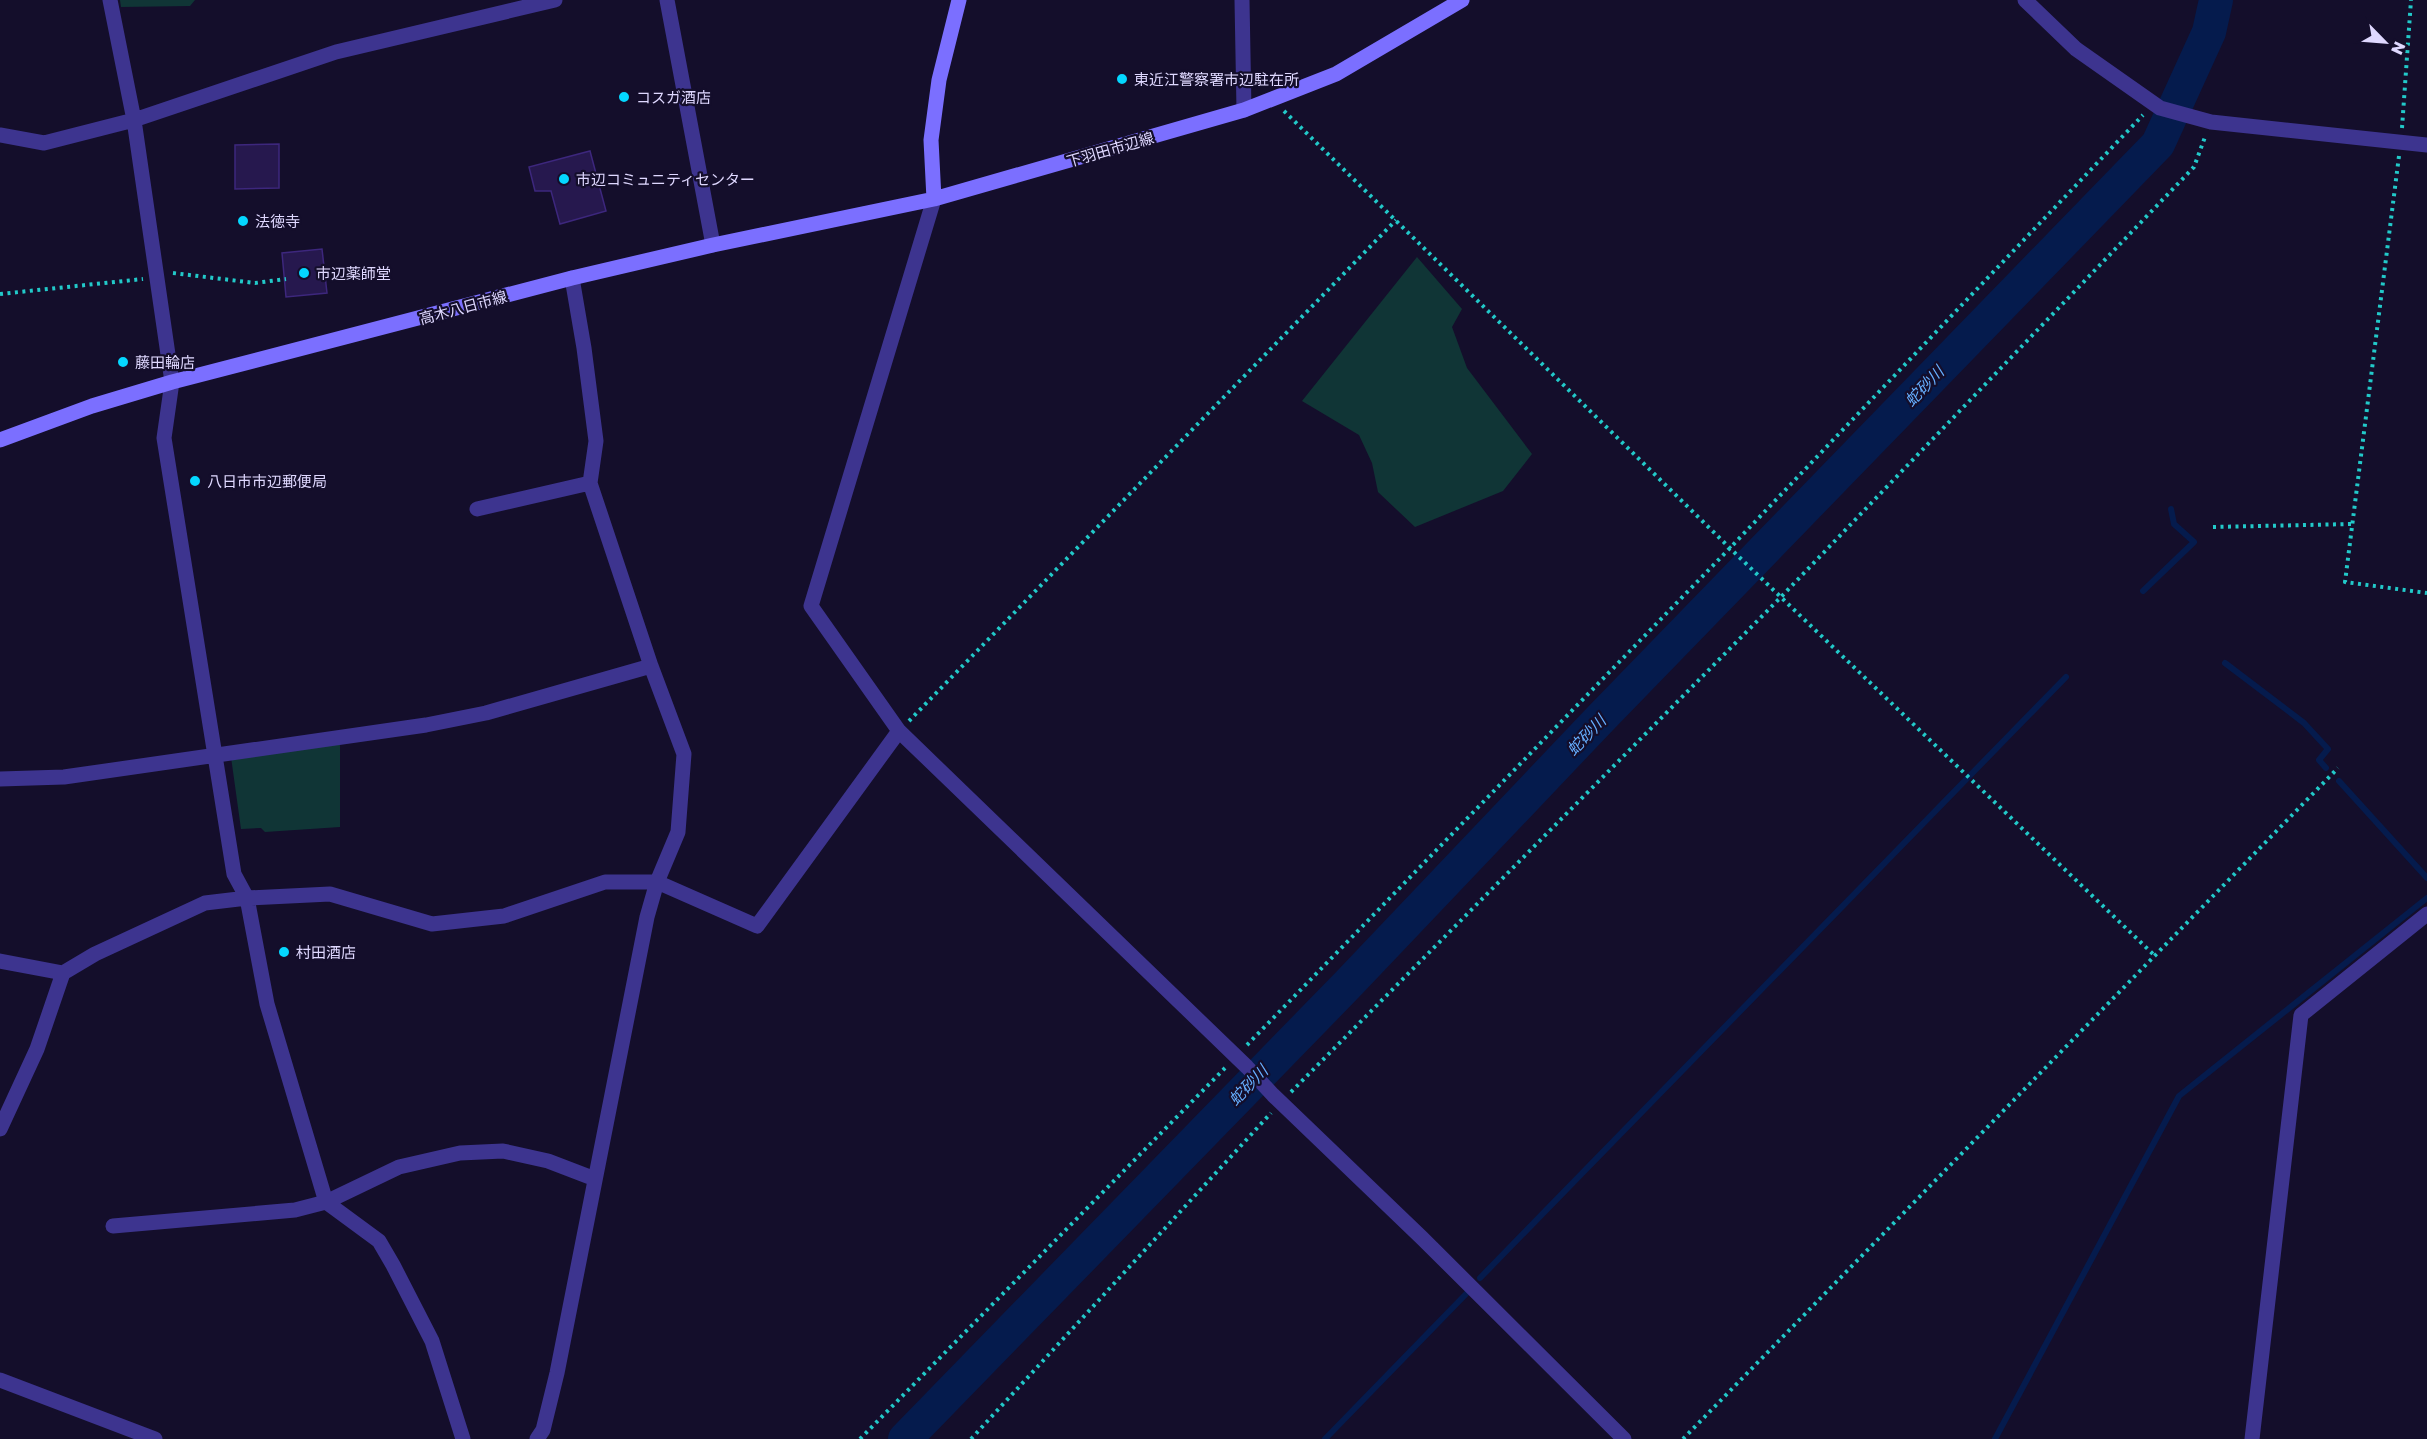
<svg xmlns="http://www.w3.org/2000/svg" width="2427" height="1439" viewBox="0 0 2427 1439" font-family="'Golos Text','Noto Sans JP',sans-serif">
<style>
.green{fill:#103536}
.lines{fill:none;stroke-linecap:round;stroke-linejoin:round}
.stream{stroke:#051b4d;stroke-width:6}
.river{stroke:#051b4d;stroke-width:34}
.building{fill:#26184e;stroke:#3d277d;stroke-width:1.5}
.path{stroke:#22c9c9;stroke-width:4;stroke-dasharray:3 4.5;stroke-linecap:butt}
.minor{stroke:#3d348f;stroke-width:15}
.secondary{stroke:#7b6fff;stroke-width:15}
.poi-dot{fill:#04d7ff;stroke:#140e2b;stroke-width:2}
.labels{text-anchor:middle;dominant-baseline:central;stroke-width:4.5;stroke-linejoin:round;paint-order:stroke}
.poi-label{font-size:15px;fill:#dfd8ff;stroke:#140e2b;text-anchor:start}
.street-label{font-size:15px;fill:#dfd8ff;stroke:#140e2b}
.water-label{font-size:16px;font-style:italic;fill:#66afff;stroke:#140e2b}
</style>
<rect width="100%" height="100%" fill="#140e2b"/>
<path class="green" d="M120,0H195L190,6L121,7Z
M1417,257L1462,309L1452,327L1467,368L1532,454L1503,491L1415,527L1378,492L1372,463L1359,435L1302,401Z
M340,744V827L265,832L261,828L241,829L231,757Z"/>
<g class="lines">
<path class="stream" d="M2143,591L2194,542L2174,524L2171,509
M2225,663L2304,723L2328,749L2319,760L2326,768
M2339,781L2427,878
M1480,1278L2066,677
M1325,1439L1466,1294
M1995,1439L2179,1096L2427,898"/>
<path class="river" d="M905,1439L1350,982L1600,719L2158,144L2209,32L2216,0"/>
</g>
<path class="building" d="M279,144V188L235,189V145Z
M590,151L606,211L560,224L551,191H535L529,167Z
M322,249L327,293L286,297L282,253Z"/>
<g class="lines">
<path class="path" d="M1284,111L1737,555L2154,955
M2402,128L2411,0
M2399,156L2345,582L2427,593
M173,273L255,283L286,279
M0,294L143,279
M2213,527L2352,524
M909,721L1396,220
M1247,1045L1730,548L2143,115
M1291,1092L1781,597L2194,167L2205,137
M860,1439L1225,1068
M971,1439L1271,1113
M1683,1439L2338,768"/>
<path class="minor" d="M110,0L134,120L172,382L164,438L234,874L247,898L267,1004L326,1202L379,1241L393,1265L432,1341L463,1439
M667,0L713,245
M1242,0L1244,110
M2025,0L2076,49L2160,108L2211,122L2427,145
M0,135L44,143L134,120L336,52L555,0
M934,199L811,606L899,731L1247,1067L1273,1095L1422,1238L1624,1439
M477,509L590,483
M0,779L64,777L426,725L486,713L651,666
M0,961L63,973L95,954L205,903L247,898L330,894L432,924L504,916L605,882H657L757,926L899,731
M0,1129L37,1049L63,973
M113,1226L295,1210L326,1202L399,1167L460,1153L503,1151L548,1161L595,1179
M0,1380L155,1439
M537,1439L543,1430L557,1373L647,917L657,882L678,832L684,754L651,666L590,483L596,441L584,348L572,278
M2252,1439L2301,1015L2427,914"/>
<path class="secondary" d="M934,199L931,140L939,80L959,0
M0,440L92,406L172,382L572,278L713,245L934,199L1244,110L1336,74L1462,0"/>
</g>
<g class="poi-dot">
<circle cx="1122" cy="79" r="6"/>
<circle cx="624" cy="97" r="6"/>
<circle cx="564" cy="179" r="6"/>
<circle cx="243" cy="221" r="6"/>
<circle cx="304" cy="273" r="6"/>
<circle cx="123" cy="362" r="6"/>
<circle cx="195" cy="481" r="6"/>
<circle cx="284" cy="952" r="6"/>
</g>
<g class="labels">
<g class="poi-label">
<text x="1134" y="79">東近江警察署市辺駐在所</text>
<text x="636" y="97">コスガ酒店</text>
<text x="576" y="179">市辺コミュニティセンター</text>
<text x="255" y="221">法徳寺</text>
<text x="316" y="273">市辺薬師堂</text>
<text x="135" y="362">藤田輪店</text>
<text x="207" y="481">八日市市辺郵便局</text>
<text x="296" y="952">村田酒店</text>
</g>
<g class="street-label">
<text transform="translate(1110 149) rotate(-16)">下羽田市辺線</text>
<text transform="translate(463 307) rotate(-15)">高木八日市線</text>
</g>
<g class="water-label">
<text transform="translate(1924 386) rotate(-46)">蛇砂川</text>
<text transform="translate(1586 735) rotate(-46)">蛇砂川</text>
<text transform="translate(1248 1085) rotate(-46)">蛇砂川</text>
</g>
</g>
<g transform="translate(2385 42) rotate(115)" stroke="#140e2b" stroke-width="4.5" paint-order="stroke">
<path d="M0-4.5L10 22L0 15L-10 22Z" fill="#dfd8ff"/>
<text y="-9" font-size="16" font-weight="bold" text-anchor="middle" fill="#dfd8ff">N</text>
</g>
</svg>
